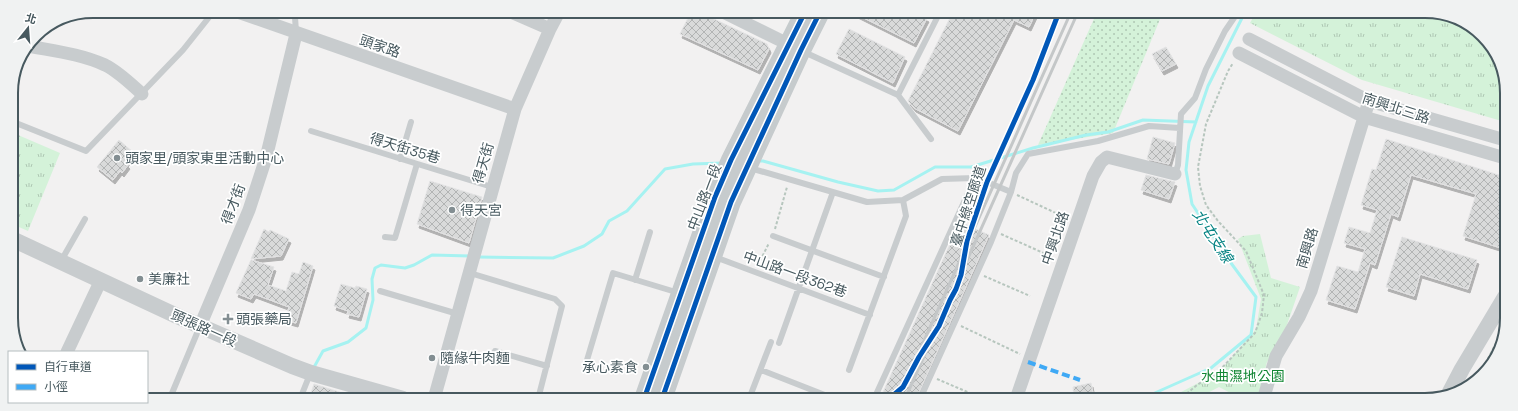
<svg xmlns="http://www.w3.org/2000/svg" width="1518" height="411" viewBox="0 0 1518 411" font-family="'Space Grotesk','Noto Sans TC',sans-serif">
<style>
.grass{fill:url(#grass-dots)}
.park{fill:url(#park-tufts)}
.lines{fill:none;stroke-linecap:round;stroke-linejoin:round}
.stream{stroke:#a6f2f1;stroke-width:3}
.building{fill:url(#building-cross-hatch);stroke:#e3e3e4;filter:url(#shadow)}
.path{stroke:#b7c6be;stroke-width:2;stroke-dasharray:3 2;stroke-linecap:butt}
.service{stroke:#c8ccce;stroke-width:6}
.minor{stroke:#c8ccce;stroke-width:13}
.tertiary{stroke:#c8ccce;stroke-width:16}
.primary{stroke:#c6cbcd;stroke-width:20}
.rail{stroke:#c4c7c8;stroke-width:3}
.quiet{stroke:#3fa9f5;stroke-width:4;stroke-dasharray:8 4;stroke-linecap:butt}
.cycleway-casing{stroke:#fff;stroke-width:8}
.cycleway{stroke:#0057b8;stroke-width:5}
.poi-dot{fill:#838e92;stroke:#fff;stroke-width:1.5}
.labels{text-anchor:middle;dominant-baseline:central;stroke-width:3.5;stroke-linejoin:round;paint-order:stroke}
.street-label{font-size:14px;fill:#47595f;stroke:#fff}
.poi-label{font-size:14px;fill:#47595f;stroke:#fff;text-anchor:start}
.park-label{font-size:14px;fill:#118633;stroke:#fff}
.water-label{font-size:15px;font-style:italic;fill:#078484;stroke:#fff}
.rim{fill:none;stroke:#47595f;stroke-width:2}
</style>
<defs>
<pattern id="grass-dots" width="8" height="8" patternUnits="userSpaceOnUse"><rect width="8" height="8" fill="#d4f2d9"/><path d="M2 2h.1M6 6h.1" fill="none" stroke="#aec7b3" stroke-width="1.8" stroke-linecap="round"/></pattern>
<pattern id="park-tufts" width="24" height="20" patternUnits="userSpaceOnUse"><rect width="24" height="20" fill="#d4f2d9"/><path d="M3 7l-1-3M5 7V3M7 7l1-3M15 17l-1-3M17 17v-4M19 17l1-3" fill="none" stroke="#aec7b3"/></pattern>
<pattern id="building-cross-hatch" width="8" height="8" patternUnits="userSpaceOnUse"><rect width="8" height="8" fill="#d9dada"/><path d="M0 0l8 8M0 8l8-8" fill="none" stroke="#b2b4b4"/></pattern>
<filter id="shadow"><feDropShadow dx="2" dy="4" stdDeviation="0" flood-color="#0004"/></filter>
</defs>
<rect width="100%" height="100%" fill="#f2f1f1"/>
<path class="grass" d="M1097,12H1163L1113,133L1038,145Z"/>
<path class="park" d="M1256,12L1441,13L1483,35L1505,77V122L1362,80L1250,23Z
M11,132L60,153L28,231L12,224Z
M1260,234L1271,278L1300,287L1280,345L1267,362L1257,400H1244L1219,387L1194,400H1166L1219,372L1256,329L1261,299L1238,239L1243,236Z"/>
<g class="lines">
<path class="stream" d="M758,161H763L838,182L878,191L894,190L935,167H971L1033,148L1086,135L1108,132L1143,120L1196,122
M478,257L553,258L584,246L602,234L609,221L627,211L665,169L693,164L723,163
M313,369L323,351L348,342L366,328L373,300L372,279L375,268L381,265L405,268L414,265L432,255L470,256
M1139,400L1211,368L1251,335L1256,297L1228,259L1192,204L1186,170L1189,142L1208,86L1245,12"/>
</g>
<path class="building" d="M691,12H699L767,44L769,49L758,70L680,34Z
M852,12H915L927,18L914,43Z
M953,12H1036L1029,27L1014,20L958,131L914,108L908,101Z
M849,29L905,57L893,83L836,54Z
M1166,47L1176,64L1162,71L1152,54Z
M1153,137L1175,143L1169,164L1147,159Z
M1386,139L1505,177V234L1501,248L1463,236L1476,194L1411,175L1398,217L1391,214L1375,265L1370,263L1355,309L1326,300L1337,266L1358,272L1365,249L1344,243L1349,227L1370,233L1377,210L1361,205L1372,169L1376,170Z
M119,140L134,153L126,163L128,165L122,173L120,171L113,180L97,167Z
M1146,175L1175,182L1169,199L1141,190Z
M430,181L482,197L469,243L417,224Z
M960,222L989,235L916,399H880Z
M264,229L269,232L270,230L289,239L281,256L251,259Z
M1402,237L1477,260L1468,289L1420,274L1414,296L1386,287Z
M251,260L274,267L268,285L286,291L292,272L299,274L303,262L313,266L296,323L285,320L289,307L254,294L251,299L236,293Z
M341,284L355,288L356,286L367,289L359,317L347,314L348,311L334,306Z
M1091,383L1094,399H1074L1073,387Z
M314,384L355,397L354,399H309Z"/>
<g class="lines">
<path class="path" d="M1017,195L1058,214
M775,229L787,187
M1001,234L1048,255
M758,265L769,243
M984,276L1030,296
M961,326L1020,354
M1476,373L1481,372L1505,326
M937,379L984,399
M1179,400L1197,385L1217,373L1255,333L1262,313L1264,295L1246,251L1218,221L1206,205L1200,186L1198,167L1206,124L1228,71L1233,63"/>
<path class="service" d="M296,32L295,17L297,11
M804,52L898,95L931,139
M898,95L940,12
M11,121L86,151L183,50L214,11
M311,131L492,187
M400,159L411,122
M750,168L867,202L903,200L942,179L975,178L987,182L1011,192
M1175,174L1178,165L1181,114L1195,98L1206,69L1225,31L1238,12
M773,236L884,277
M385,237L395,238L417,164
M715,257L870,315
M61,261L85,219
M470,273L555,299L562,306L538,399
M635,280L650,232
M380,291L458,314
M779,343L833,192
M495,351L547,366
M587,360L613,273L679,293
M761,370L835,399
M849,370L906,216L903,200
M172,393L188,398
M170,398L200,326
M300,399L310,374
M749,399L771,342
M874,399L975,178
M920,399L991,242L1011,192L1016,173L1028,154L1098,141L1149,126L1180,128"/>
<path class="minor" d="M235,11L515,109
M511,12L550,29
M723,12L796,48
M1249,39L1369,101L1505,140
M28,46C54,51 81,54 105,65C119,72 131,84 142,94
M1239,53L1364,117L1505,158
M200,326L249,210L266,158L296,34
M67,352L101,280
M434,399L515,109L550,29L559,12
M1016,399L1093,176L1101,162L1107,157L1175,174
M1263,400L1276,356L1299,317L1311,291L1369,101"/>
<path class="tertiary" d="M12,239L177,316L292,366L311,373L403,399
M1450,392L1462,369L1505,297"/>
<path class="primary" d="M644,399L715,197L731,160L805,12
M662,399L731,202L801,50L820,12"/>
<path class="rail" d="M898,399L1071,12
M905,399L1078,12"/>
<path class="quiet" d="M1028,362L1080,380"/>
<g class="cycleway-casing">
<path id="cycleway" d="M644,399L715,197L731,160L805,12
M662,399L731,202L801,50L820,12
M889,399L903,387L919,357L939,326L950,300L956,289L961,275L967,241L987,182L1033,80L1059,12"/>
</g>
<use href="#cycleway" class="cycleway"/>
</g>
<g class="poi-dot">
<circle cx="117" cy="158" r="4"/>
<circle cx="452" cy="210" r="4"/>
<circle cx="140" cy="279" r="4"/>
<path d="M226 313h4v4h4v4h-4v4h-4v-4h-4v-4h4z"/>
<circle cx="432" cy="358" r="4"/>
<circle cx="646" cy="367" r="4"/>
</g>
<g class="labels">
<g class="street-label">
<text transform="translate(380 46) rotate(19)">頭家路</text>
<text transform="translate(1396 108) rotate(18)">南興北三路</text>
<text transform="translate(405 148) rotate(17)">得天街35巷</text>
<text transform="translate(483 163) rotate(-74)">得天街</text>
<text transform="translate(704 197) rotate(-69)">中山路一段</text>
<text transform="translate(233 204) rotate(-69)">得才街</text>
<text transform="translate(968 206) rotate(-72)">臺中綠空廊道</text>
<text transform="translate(1055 238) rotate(-71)">中興北路</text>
<text transform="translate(1307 248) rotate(-73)">南興路</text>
<text transform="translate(795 274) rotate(20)">中山路一段362巷</text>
<text transform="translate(204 328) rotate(24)">頭張路一段</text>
</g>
<g class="poi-label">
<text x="125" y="158">頭家里/頭家東里活動中心</text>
<text x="460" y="210">得天宮</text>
<text x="148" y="279">美廉社</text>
<text x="236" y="319">頭張藥局</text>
<text x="440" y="358">隨緣牛肉麵</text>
<text x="638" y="367" text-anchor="end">承心素食</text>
</g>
<g class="park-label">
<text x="1243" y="376">水曲濕地公園</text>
</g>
<g class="water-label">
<text transform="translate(1213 236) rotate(57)">北屯支線</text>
</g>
</g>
<path d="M0 0H1518V411H0ZM93 18H1425A75 75 0 0 1 1500 93V318A75 75 0 0 1 1425 393H93A75 75 0 0 1 18 318V93A75 75 0 0 1 93 18Z" fill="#f0f2f2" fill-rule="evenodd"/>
<path class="rim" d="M93 18H1425A75 75 0 0 1 1500 93V318A75 75 0 0 1 1425 393H93A75 75 0 0 1 18 318V93A75 75 0 0 1 93 18Z"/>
<rect x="8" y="351" width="140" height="52" fill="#ffffff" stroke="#b5bdbf"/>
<rect x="16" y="364" width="20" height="6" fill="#0057b8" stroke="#b5bdbf"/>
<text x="44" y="371" font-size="12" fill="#47595f">自行車道</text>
<rect x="16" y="384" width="20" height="6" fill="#3fa9f5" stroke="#b5bdbf"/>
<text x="44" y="391" font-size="12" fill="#47595f">小徑</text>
<g transform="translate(28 28) rotate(17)" stroke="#ffffff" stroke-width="3" paint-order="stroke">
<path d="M0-3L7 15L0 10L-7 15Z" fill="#47595f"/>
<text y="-6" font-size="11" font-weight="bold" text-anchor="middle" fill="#47595f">北</text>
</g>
</svg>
